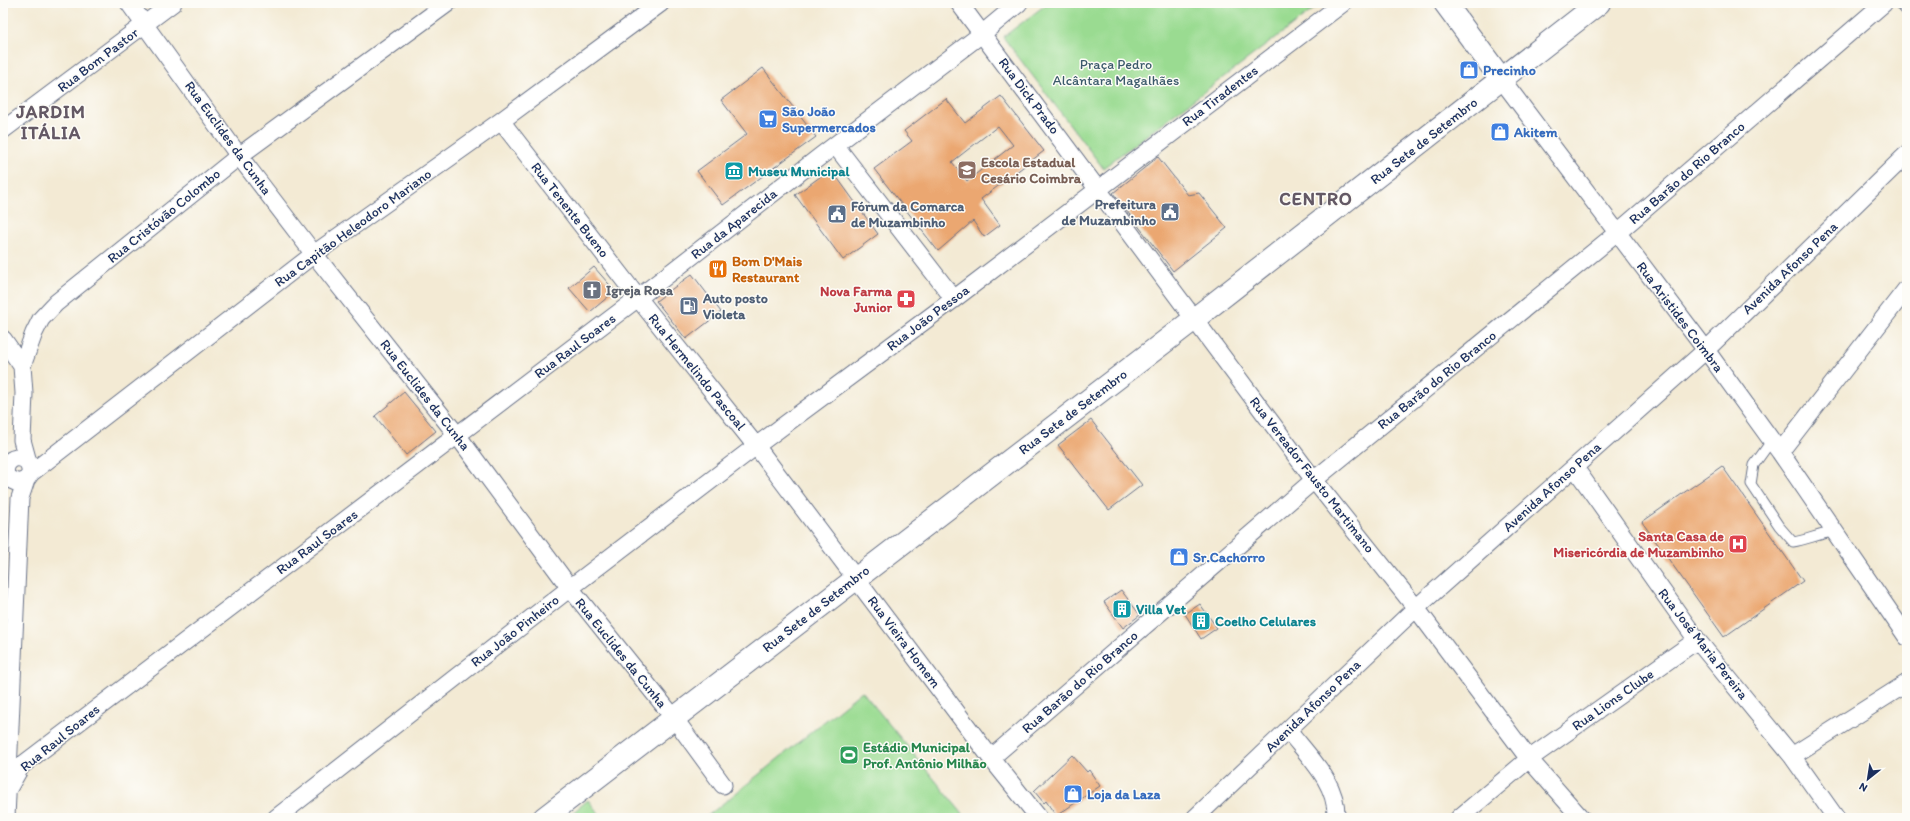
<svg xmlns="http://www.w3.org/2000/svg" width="1910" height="821" viewBox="0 0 1910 821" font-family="Itim,sans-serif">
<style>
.green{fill:#9adb91;stroke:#5a8578}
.building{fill:#eba771;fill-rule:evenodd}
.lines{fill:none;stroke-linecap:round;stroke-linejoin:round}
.lane-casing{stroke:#677087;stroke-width:11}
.street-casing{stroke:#677087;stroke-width:19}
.secondary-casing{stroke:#677087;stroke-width:24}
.lane{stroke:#fff;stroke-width:9}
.street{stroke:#fff;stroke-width:17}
.secondary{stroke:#fff;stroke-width:22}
.labels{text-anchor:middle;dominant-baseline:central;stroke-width:3;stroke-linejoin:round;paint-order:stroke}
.street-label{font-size:14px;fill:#1b2f5e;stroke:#fdfcf7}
.park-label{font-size:14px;fill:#3b5a6b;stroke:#fdfcf7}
.shop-label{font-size:14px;font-weight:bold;fill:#366cbe;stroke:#fdfcf7;text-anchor:start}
.education-label{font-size:14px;font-weight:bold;fill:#785e54;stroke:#fdfcf7;text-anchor:start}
.culture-label{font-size:14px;font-weight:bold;fill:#0d838f;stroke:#fdfcf7;text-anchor:start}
.service-label{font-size:14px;font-weight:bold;fill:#4e5e75;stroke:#fdfcf7;text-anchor:start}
.food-label{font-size:14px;font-weight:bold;fill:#c56008;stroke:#fdfcf7;text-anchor:start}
.worship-label{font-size:14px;font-weight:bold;fill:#5b616d;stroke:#fdfcf7;text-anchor:start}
.health-label{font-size:14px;font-weight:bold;fill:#be3a42;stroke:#fdfcf7;text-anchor:end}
.leisure-label{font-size:14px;font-weight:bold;fill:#27864d;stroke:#fdfcf7;text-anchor:start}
.district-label{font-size:18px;font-weight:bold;letter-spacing:1px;fill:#645965;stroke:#fdfcf7}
</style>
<rect width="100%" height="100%" fill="#fdfcf7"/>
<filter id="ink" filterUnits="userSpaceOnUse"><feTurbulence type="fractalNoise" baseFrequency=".025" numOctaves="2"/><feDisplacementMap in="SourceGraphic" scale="8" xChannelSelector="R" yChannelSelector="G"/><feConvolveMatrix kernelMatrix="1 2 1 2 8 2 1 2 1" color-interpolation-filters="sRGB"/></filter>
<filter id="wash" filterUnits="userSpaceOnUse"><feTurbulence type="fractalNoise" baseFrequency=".012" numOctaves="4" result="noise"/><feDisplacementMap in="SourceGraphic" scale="16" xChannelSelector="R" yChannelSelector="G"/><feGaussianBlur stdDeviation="0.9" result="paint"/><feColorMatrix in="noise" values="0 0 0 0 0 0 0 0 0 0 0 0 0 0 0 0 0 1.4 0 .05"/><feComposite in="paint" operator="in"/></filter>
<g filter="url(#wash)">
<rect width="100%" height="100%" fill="#f3ead4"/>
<path class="green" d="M1048,3H1322L1103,168L1003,37Z
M862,691L966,818H705Z
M588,800L602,818H566Z"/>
<g id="blocks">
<path class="building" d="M763,68L816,137L723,205L697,171L747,134L721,100Z
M1001,96L1044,151L981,199L1000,225L984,237L973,221L938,251L874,169L912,141L904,131L946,99L965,123ZM998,126L1013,145L967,181L952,162Z
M1158,157L1188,195L1199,193L1227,228L1173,271L1113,193Z
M831,169L878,234L843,260L795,195Z
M594,267L615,291L590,312L569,288Z
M692,274L721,312L686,339L656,301Z
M404,392L436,431L406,455L375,416Z
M1091,420L1142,485L1109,510L1058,445Z
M1722,466L1803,581L1724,637L1642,522Z
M1121,590L1140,615L1123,628L1104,602Z
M1200,604L1217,628L1201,639L1185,614Z
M1072,755L1087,772L1089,770L1100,786L1056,816L1046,801L1044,803L1034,791Z"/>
</g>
</g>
<g filter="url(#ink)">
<use href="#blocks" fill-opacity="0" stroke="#677087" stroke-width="1"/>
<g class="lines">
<g class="lane-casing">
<path id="lane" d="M1772,440L1754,465L1751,484L1779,526L1793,542C1808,540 1820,533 1835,532"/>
</g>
<g class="street-casing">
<path id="street" d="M129,3L239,156L314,254L457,435L570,588L674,718L723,785
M959,3L1314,480L1416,608L1529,759L1581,818
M1905,3L1907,6
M1502,80L1706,350L1780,452L1907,637
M501,121L638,298L756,446L991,758L1039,818
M3,130L173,3
M835,145L954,299
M3,339L22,366
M1780,452L1907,288
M27,461C14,452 1,464 7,478L18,483L26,480L31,473L22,440L24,393L22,366L34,333L41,319L56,303L239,156L448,3
M1575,468L1697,640L1792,756L1836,818
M31,473L314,254L501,121L661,3
M1288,730C1308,756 1338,783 1336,818
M1792,756L1907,683
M991,758L1314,480L1617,233L1884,3
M3,790L8,789L21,766L638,298L822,155L983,33L1019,3
M6,818L20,498L26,480
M276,818L570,588L756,446L954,299L1343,3
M1195,818L1416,608L1706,350L1907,154
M1459,818L1529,759L1697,640"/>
</g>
<g class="secondary-casing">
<path id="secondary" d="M1445,3L1502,80
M544,818L1193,320L1599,3"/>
</g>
<use href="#lane" class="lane"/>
<use href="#street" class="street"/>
<use href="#secondary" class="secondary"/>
</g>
</g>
<defs>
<g id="shop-square" transform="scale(1)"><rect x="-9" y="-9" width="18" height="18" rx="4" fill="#3f7fe0" stroke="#fdfcf7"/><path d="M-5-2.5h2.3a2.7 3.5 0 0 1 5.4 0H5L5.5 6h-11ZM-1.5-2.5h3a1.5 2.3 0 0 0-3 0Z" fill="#fff"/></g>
<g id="supermarket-square" transform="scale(1)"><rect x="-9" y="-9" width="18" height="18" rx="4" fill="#3f7fe0" stroke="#fdfcf7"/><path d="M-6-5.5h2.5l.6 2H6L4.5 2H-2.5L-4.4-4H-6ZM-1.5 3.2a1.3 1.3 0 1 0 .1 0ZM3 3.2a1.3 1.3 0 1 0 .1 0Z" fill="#fff"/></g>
<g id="school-square" transform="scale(1)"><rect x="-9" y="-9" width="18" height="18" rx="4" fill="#8d6e63" stroke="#fdfcf7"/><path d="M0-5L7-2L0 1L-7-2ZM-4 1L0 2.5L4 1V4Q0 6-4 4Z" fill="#fff"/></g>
<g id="museum-square" transform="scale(1)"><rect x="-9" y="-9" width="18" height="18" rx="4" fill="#0f9aa8" stroke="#fdfcf7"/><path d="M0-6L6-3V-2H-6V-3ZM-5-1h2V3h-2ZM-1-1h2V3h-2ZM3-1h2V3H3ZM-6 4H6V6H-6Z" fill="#fff"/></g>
<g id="civic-square" transform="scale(1)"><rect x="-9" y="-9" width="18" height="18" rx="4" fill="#5c6f8a" stroke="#fdfcf7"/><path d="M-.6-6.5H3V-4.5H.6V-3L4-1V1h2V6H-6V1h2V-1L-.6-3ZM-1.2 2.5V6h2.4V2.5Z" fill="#fff"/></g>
<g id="restaurant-square" transform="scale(1)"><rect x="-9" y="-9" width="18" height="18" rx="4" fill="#e8710a" stroke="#fdfcf7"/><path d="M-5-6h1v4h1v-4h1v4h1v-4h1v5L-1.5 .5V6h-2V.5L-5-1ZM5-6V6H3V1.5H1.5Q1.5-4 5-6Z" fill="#fff"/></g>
<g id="church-square" transform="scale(1)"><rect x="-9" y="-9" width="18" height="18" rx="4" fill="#6b7280" stroke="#fdfcf7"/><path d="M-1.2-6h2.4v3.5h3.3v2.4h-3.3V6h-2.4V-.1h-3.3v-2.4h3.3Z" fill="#fff"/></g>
<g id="pharmacy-square" transform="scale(1)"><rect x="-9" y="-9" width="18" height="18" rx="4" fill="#e0444e" stroke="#fdfcf7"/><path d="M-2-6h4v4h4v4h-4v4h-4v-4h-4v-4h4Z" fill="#fff"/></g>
<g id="fuel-square" transform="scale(1)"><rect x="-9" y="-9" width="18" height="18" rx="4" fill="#5c6f8a" stroke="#fdfcf7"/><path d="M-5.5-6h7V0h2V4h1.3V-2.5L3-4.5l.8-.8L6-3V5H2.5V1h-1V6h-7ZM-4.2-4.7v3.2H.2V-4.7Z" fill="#fff"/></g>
<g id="hospital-square" transform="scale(1)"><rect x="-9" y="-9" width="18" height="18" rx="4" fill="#e0444e" stroke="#fdfcf7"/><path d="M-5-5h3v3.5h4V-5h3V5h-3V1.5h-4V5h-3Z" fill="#fff"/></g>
<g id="building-square" transform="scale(1)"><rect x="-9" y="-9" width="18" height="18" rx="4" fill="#0f9aa8" stroke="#fdfcf7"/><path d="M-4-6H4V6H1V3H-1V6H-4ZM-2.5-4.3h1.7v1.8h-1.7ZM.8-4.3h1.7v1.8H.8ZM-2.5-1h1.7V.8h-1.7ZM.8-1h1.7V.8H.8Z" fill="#fff"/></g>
<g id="stadium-square" transform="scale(1)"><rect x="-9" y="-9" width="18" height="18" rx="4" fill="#2e9e5b" stroke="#fdfcf7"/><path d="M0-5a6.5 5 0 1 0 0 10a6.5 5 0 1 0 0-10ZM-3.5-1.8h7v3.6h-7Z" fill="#fff"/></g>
</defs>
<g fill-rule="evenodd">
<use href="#shop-square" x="1469" y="70"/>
<use href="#supermarket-square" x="768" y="119"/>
<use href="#shop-square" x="1500" y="132"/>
<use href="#school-square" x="967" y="170"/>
<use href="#museum-square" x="734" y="171"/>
<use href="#civic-square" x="1170" y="212"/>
<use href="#civic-square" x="837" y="214"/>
<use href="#restaurant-square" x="718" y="269"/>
<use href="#church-square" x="592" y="290"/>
<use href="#pharmacy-square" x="906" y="299"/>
<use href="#fuel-square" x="689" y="306"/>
<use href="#hospital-square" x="1738" y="544"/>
<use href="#shop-square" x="1179" y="557"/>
<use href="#building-square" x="1122" y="609"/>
<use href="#building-square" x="1201" y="621"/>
<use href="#stadium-square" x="849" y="755"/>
<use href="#shop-square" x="1073" y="794"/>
</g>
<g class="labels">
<g class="street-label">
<text transform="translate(98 60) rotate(-37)">Rua Bom Pastor</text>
<text transform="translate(1029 96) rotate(53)">Rua Dick Prado</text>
<text transform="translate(1220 96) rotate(-37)">Rua Tiradentes</text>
<text transform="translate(228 138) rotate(54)">Rua Euclides da Cunha</text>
<text transform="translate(1424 141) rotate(-38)">Rua Sete de Setembro</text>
<text transform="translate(1687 173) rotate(-41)">Rua Barão do Rio Branco</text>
<text transform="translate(570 210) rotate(52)">Rua Tenente Bueno</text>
<text transform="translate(164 216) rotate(-39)">Rua Cristóvão Colombo</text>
<text transform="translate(734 224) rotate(-38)">Rua da Aparecida</text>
<text transform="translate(353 228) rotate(-36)">Rua Capitão Heleodoro Mariano</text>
<text transform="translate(1790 268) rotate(-44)">Avenida Afonso Pena</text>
<text transform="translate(1680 317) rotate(53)">Rua Aristides Coimbra</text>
<text transform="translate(928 318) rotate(-37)">Rua João Pessoa</text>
<text transform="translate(575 346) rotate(-37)">Rua Raul Soares</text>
<text transform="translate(697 372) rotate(51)">Rua Hermelindo Pascoal</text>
<text transform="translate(1437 380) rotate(-39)">Rua Barão do Rio Branco</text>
<text transform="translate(425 395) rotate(52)">Rua Euclides da Cunha</text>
<text transform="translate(1073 412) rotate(-37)">Rua Sete de Setembro</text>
<text transform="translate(1312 475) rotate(52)">Rua Vereador Fausto Martimano</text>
<text transform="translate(1552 487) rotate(-42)">Avenida Afonso Pena</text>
<text transform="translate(317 542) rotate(-37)">Rua Raul Soares</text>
<text transform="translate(816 609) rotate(-38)">Rua Sete de Setembro</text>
<text transform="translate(515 631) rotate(-38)">Rua João Pinheiro</text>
<text transform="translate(904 642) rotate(53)">Rua Vieira Homem</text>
<text transform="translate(1703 644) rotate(52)">Rua José Maria Pereira</text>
<text transform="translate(621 653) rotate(51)">Rua Euclides da Cunha</text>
<text transform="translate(1080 682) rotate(-41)">Rua Barão do Rio Branco</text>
<text transform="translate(1613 700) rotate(-35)">Rua Lions Clube</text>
<text transform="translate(1313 706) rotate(-44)">Avenida Afonso Pena</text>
<text transform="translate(60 738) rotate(-39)">Rua Raul Soares</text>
</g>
<g class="park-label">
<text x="1116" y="64">Praça Pedro<tspan x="1116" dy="16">Alcântara Magalhães</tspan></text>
</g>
<g class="shop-label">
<text x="1483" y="70">Precinho</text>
<text x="782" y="111">São João<tspan x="782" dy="16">Supermercados</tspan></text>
<text x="1514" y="132">Akitem</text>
<text x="1193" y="557">Sr.Cachorro</text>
<text x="1087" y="794">Loja da Laza</text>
</g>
<g class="education-label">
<text x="981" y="162">Escola Estadual<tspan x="981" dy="16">Cesário Coimbra</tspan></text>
</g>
<g class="culture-label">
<text x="748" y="171">Museu Municipal</text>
<text x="1136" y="609">Villa Vet</text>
<text x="1215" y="621">Coelho Celulares</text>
</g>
<g class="service-label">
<text x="1156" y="204" text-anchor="end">Prefeitura<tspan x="1156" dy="16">de Muzambinho</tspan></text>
<text x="851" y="206">Fórum da Comarca<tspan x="851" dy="16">de Muzambinho</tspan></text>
<text x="703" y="298">Auto posto<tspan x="703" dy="16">Violeta</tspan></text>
</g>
<g class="food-label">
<text x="732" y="261">Bom D'Mais<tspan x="732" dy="16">Restaurant</tspan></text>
</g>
<g class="worship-label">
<text x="606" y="290">Igreja Rosa</text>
</g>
<g class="health-label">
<text x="892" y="291">Nova Farma<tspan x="892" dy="16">Junior</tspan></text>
<text x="1724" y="536">Santa Casa de<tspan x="1724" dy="16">Misericórdia de Muzambinho</tspan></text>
</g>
<g class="leisure-label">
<text x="863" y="747">Estádio Municipal<tspan x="863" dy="16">Prof. Antônio Milhão</tspan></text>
</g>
<g class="district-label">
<text x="51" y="112">JARDIM<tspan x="51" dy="21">ITÁLIA</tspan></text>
<text x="1316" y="199">CENTRO</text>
</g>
</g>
<rect width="1910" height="821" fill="none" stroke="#fdfcf7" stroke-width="16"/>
<g transform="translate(1868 779) rotate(210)" stroke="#fdfcf7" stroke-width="3" paint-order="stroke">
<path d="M0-3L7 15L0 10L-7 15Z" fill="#1b2f5e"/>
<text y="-6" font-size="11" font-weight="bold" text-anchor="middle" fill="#1b2f5e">N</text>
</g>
</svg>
